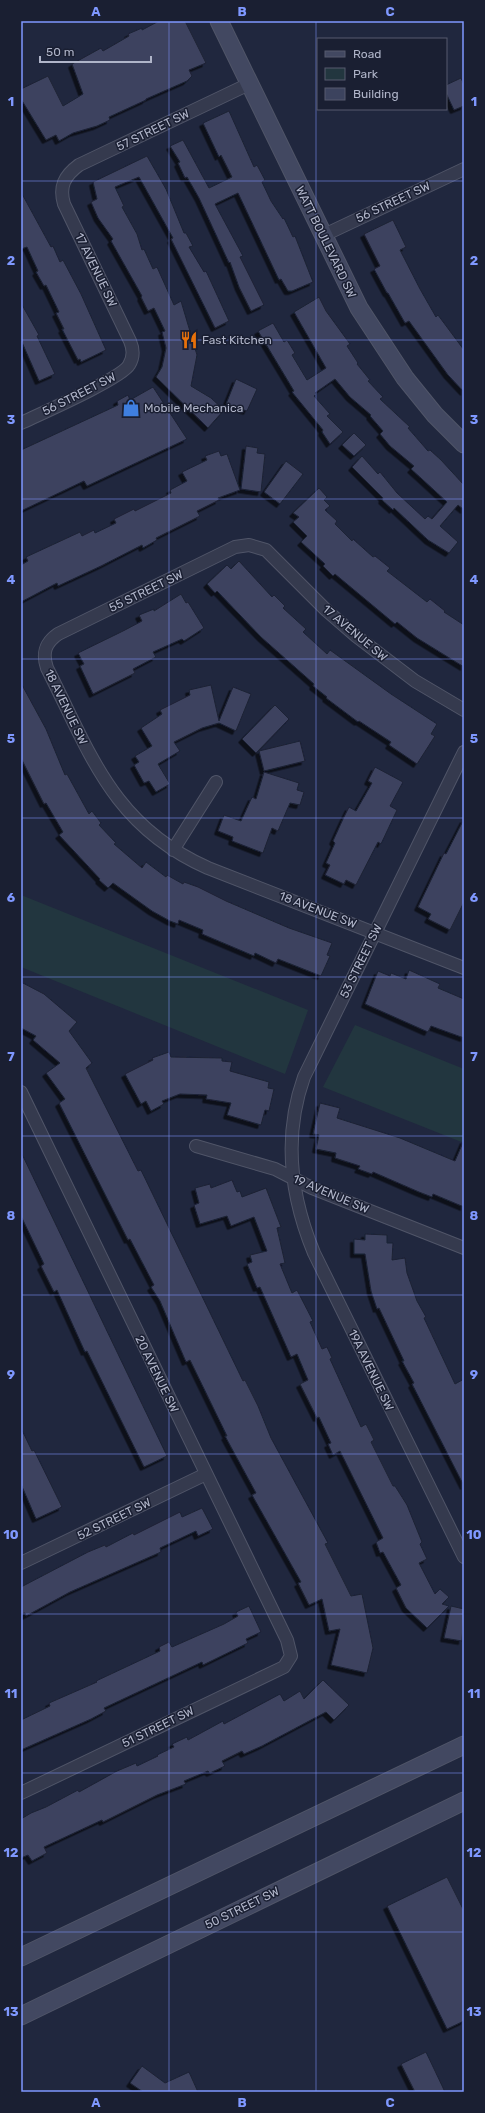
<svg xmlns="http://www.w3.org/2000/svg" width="485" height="2113" viewBox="0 0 485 2113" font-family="Rubik,sans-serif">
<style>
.green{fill:#22363f}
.building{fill:#3c435e;stroke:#1c2134;filter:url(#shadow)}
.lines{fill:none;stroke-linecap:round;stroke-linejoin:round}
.street-casing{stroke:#505568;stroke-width:14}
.secondary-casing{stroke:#505568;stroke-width:19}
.street{stroke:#353a4e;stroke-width:12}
.secondary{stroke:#424861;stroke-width:17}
.grid{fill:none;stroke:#7f98ff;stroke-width:1;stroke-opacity:0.55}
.labels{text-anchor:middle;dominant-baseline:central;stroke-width:3;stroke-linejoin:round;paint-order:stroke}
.street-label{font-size:12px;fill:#b0b5c9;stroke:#1a1f32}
.poi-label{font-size:12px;fill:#b0b5c9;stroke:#1a1f32;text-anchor:start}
.neatline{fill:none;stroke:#7f98ff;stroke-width:1.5}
.grid-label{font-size:13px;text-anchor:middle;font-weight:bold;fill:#7f98ff}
</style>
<defs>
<filter id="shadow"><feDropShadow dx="-3.5" dy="3.5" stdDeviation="0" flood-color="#0009"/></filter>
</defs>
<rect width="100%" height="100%" fill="#20273e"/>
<path class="green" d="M21,895L308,1010L285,1074L21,967Z
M355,1025L464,1069V1143L323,1087Z"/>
<path class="building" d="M159,21H185L206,63L189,70L192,76L187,81L146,99V100L109,117L110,120L97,126L73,133L59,141L56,135L46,140L21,99V89L48,76L63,106L83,94L72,64L101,48L103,51L129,36L128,34L142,28V30Z
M461,78L464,85V106L454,110L446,93V85Z
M229,111L254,167L257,165L265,180L262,182L271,201L283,219L284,218L293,237L295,236L313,282L292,291H288L281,279L279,280L238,193L215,204L243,256L240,257L264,305L251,311L239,287L230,262L229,263L199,198L187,177L185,178L178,163L180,162L170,146L183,140L209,188L232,177L221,155L219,157L203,123Z
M147,156L166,189L184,233H186L193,246L189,247L204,272L206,271L229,321L215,328L171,239L173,238L139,177L115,187L124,206L122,207L137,234L142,250L144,249L153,269L157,267L174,305L181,301L197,355L191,386L211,398L224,410L208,428L156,377L162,367L166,348L162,332L165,331L154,308L148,311L141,297L142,296L111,241L113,239L98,218L91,202L97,199L93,182Z
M21,192L51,247L53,246L60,262L63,260L81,294L106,350L81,362L80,359L78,360L62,329H64L56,313L59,312L46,285L44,286L36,272L38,271L27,247L21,249Z
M393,220L406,247L400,250L420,289L436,317L438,315L464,350V392L448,375L409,321L405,323L388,293H387L374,269L380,266L364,234Z
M319,297L326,311L350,344L347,346L358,363L357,364L370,380L368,381L383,397L380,399L410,427L408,428L428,451L430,450L441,460L464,485V510L458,505L440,526L458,542L449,553L428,540L394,508L393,510L382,500L383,498L352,467L362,456L378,474L380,472L397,493L425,519L428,516L432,519L447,502L422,479L411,469L414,466L390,446L380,434L383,431L370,416L371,415L350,397L335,379L315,393L317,394L314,396L330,414L327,416L343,432L330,444L322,432L323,430L292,392L294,391L258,331L273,323L284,342L287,340L295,353L292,355L307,380L326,368L294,312Z
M21,303L39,335L37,336L55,374L39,381L21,340Z
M236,379L257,389L247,411L226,404Z
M153,387L187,439L87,486L84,481L21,511V450L118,405L117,401L128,395L130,400Z
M354,433L366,445L354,456L342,445Z
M246,446L258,448L257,453L265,454L261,492L241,489Z
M219,451L221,456L227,454L240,490L218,498L219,500L197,511L200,516L156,538L157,540L143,548L142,545L101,566L58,586L57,583L21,602V565L28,561L26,557L80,532L82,536L94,530L95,533L116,523L114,519L134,509L135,511L171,493L170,490L187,481L182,472L207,460L205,456Z
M286,461L303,474L280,504L264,492Z
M319,488L327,497L324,500L330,506L325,510L337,521L335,524L352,541L353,539L373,557L375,556L390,568L387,571L427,602L430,599L445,611L444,612L464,625V667L417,638L397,622L395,624L335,574L333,576L323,566L325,564L301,542L307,536L293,522L299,517L293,513Z
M239,561L272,597L274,595L285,606L283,608L306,629L303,632L327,654L330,650L391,694L437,724L431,734L435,736L417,764L389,745L391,742L359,721L358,722L326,698L327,697L313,686L314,684L261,637L217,591L215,593L207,584L227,565L231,569Z
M181,594L186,603L188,602L204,628L184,641L182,639L153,652L156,657L133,669L135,673L93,694L80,666L84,664L78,653L123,631L142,621L139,615L154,609V611Z
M21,683L46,729L65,775L67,774L89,814L92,811L101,823L99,825L116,843L114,844L142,868L146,862L166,877L167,875L183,884L184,882L198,887L226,901L289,928L332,943L327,955L330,956L321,976L278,959L276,963L255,953L254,956L202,934L203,930L179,920L178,924L170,921L152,911L113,883L108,888L99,880L100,879L59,835L63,832L46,803L44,804L21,758Z
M211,685L219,721L233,687L251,694L236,731L219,723L202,728L174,742L180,751L158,764L170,784L156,792L149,781L144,783L134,765L139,762L135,756L152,746L141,728L162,714L160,710L190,695L189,690Z
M275,705L289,719L256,753L242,739Z
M300,741L305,761L264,771L259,751Z
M375,767L403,782L390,806L397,810L381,844L378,842L356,885L346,880L344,884L325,875L330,865L326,863L335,843L333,841L343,819L349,807L356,811L372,783L368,781Z
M264,772L299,783L297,790L304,792L300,805L290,803L278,831L272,828L263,853L232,841L233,837L218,831L224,815L241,821L252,797L256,799Z
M464,819V902L450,930L428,919L431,914L418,907L444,853L446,854Z
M409,970L440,984L438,988L464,999V1038L431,1026L428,1032L365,1004L378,971L390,976L391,973L406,979Z
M21,982L44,994L77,1022L69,1031L92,1063L86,1068L138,1171L141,1170L243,1381L245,1380L258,1406L271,1438L328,1543L325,1544L351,1596L362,1594L373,1648L367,1673L331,1665L340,1629L329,1631L322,1599L309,1605L298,1583L301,1582L252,1495L256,1493L225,1436H227L190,1360L186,1362L160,1301L151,1287L154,1285L130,1239L128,1240L59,1103L65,1099L46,1073L60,1063L33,1040L36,1036L21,1028Z
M169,1052L171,1057L222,1058V1061L232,1062L230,1071L269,1082L268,1088L274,1089L269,1111L265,1110L261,1125L227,1115L231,1103L206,1099L207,1095L180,1094L162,1101L164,1104L151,1111L146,1101L141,1104L125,1074L153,1060L152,1058Z
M320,1103L340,1108L337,1118L400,1138L455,1161L464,1140V1207L433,1194L432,1197L419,1192L373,1172L372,1174L358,1169L360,1166L335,1158L336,1153L316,1149L319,1135L313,1134Z
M21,1152L167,1456L144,1467L87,1351L85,1352L57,1290L54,1292L41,1266L44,1264L21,1216Z
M232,1180L237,1192L240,1191L242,1197L266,1188L281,1227L277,1228L285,1263L280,1264L292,1293L297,1290L313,1321L310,1322L322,1349L327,1347L332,1358L330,1359L361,1427L366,1424L374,1440L371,1442L393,1486H395L407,1505L422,1542L420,1544L427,1559L419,1563L435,1594L440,1589L449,1597L442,1604L449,1606L427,1628L406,1608L396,1588L401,1585L383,1552L380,1553L376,1542L383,1538L340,1451L333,1455L328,1444L331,1443L319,1417L317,1418L300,1384L308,1380L297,1354L291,1357L260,1287L257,1288L247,1264L252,1262L250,1255L267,1251L254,1217L231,1226L227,1216L200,1224L194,1205L199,1203L195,1188L210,1184L211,1188Z
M365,1234L387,1235V1243H393L392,1260L405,1258L407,1273L417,1301L426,1317L424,1318L455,1384L464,1379V1486L412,1384L414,1383L402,1361H404L379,1308L377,1309L371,1291L365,1254H354V1239L365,1240Z
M21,1428L32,1451L34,1450L62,1507L36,1519L21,1484Z
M202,1508L213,1529L198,1536L196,1531L160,1548L161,1552L70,1592L26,1616L25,1613L21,1614V1587L88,1552L105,1545L106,1547L133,1533L134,1535L180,1512L182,1517Z
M249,1606L261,1632L246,1639L248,1643L203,1665L202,1662L104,1708L106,1711L91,1719L21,1750V1720L50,1706L49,1703L97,1682L96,1681L160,1651L159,1647L169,1642L172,1647L224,1624L238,1616L236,1612Z
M451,1606L464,1609L462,1641L444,1638Z
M323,1680L349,1705L334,1720L326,1712L262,1746L244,1754L242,1751L222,1761L225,1766L210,1773L208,1771L184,1781L186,1784L157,1795L103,1822L102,1820L44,1847L47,1853L32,1861L28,1855L21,1858V1819L31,1813L46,1807L78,1790L79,1792L117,1771L136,1763L137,1766L158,1756L157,1755L174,1747L172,1744L187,1737L188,1740L223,1721L224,1724L280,1694L284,1701L300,1691L304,1699Z
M447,1877L464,1911V2021L447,2029L387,1906Z
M426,2052L445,2092H415L401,2064Z
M142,2066L165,2083L189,2072L198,2092H143L130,2083Z"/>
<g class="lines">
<g class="street-casing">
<path id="street" d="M322,236L464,169
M21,423C40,414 122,378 129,365C134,357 133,348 130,341L64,204C59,187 64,176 79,165L249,84
M464,710L415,681L356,636L326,610L266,550L249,545L235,547L58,634C45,643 42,653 47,668C91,755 113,826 208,868L464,968
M464,752L304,1077C283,1136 290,1195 314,1253L464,1557
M173,850L216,782
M21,1092L287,1640L291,1656L284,1667L21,1793
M196,1146L275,1169L312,1188L464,1248
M21,1563L206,1474"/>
</g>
<g class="secondary-casing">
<path id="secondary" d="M219,21L359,308L405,378L435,415L464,444
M21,1957L464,1745
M21,2016L464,1801"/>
</g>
<use href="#street" class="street"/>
<use href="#secondary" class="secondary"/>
</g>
<path class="grid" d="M169,21V2092M316,21V2092M21,181H464M21,340H464M21,499H464M21,659H464M21,818H464M21,977H464M21,1136H464M21,1295H464M21,1454H464M21,1614H464M21,1773H464M21,1932H464"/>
<defs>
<g id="restaurant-bare" transform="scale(1.38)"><path d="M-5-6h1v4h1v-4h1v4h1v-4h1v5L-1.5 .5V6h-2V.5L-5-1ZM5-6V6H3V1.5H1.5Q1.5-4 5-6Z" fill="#e8710a" stroke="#1a1f32" stroke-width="2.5" paint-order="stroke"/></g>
<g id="shop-bare" transform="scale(1.38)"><path d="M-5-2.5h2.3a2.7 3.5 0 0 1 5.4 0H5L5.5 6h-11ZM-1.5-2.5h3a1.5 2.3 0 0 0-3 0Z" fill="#3f7fe0" stroke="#1a1f32" stroke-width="2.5" paint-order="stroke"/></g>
</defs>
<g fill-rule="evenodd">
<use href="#restaurant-bare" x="189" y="340"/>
<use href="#shop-bare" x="131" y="408"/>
</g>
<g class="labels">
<g class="street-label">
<text transform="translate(153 130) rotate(-26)">57 STREET SW</text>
<text transform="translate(393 202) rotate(-25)">56 STREET SW</text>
<text transform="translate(326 242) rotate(64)">WATT BOULEVARD SW</text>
<text transform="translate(96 270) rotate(64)">17 AVENUE SW</text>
<text transform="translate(79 394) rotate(-27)">56 STREET SW</text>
<text transform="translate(146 591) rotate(-26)">55 STREET SW</text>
<text transform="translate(355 633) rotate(40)">17 AVENUE SW</text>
<text transform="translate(66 707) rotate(64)">18 AVENUE SW</text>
<text transform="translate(318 910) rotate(21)">18 AVENUE SW</text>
<text transform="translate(361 961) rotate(-64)">53 STREET SW</text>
<text transform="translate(331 1194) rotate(23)">19 AVENUE SW</text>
<text transform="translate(371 1370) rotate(64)">19A AVENUE SW</text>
<text transform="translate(157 1374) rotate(64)">20 AVENUE SW</text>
<text transform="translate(114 1519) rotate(-26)">52 STREET SW</text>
<text transform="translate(158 1727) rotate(-26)">51 STREET SW</text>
<text transform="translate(242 1908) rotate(-26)">50 STREET SW</text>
</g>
<g class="poi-label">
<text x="202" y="340">Fast Kitchen</text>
<text x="144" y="408">Mobile Mechanica</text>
</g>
</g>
<rect width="485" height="2113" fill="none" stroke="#1a1f32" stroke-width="44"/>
<rect x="317" y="38" width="130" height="72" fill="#1a1f32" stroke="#565b6e"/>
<rect x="325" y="51" width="20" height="6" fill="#424861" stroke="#565b6e"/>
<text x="353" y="58" font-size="12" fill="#b0b5c9">Road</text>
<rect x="325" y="68" width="20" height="12" fill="#22363f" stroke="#565b6e"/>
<text x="353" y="78" font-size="12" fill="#b0b5c9">Park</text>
<rect x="325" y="88" width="20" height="12" fill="#3c435e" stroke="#565b6e"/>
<text x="353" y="98" font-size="12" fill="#b0b5c9">Building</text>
<path d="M40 56v6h111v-6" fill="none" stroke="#b0b5c9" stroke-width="2"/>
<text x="46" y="56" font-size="12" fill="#b0b5c9" stroke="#1a1f32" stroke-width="3" paint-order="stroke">50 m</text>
<rect x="22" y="22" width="441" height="2069" class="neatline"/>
<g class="grid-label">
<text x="96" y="16">A</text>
<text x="242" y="16">B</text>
<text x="390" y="16">C</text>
<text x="11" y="106">1</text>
<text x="474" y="106">1</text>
<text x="11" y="265">2</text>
<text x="474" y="265">2</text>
<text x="11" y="424">3</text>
<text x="474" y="424">3</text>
<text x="11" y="584">4</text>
<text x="474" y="584">4</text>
<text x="11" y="743">5</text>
<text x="474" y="743">5</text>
<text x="11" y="902">6</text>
<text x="474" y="902">6</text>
<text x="11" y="1061">7</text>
<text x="474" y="1061">7</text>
<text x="11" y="1220">8</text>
<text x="474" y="1220">8</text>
<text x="11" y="1379">9</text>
<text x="474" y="1379">9</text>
<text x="11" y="1539">10</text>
<text x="474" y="1539">10</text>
<text x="11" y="1698">11</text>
<text x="474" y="1698">11</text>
<text x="11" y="1857">12</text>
<text x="474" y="1857">12</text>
<text x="11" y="2016">13</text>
<text x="474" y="2016">13</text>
<text x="96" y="2107">A</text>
<text x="242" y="2107">B</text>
<text x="390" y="2107">C</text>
</g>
</svg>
